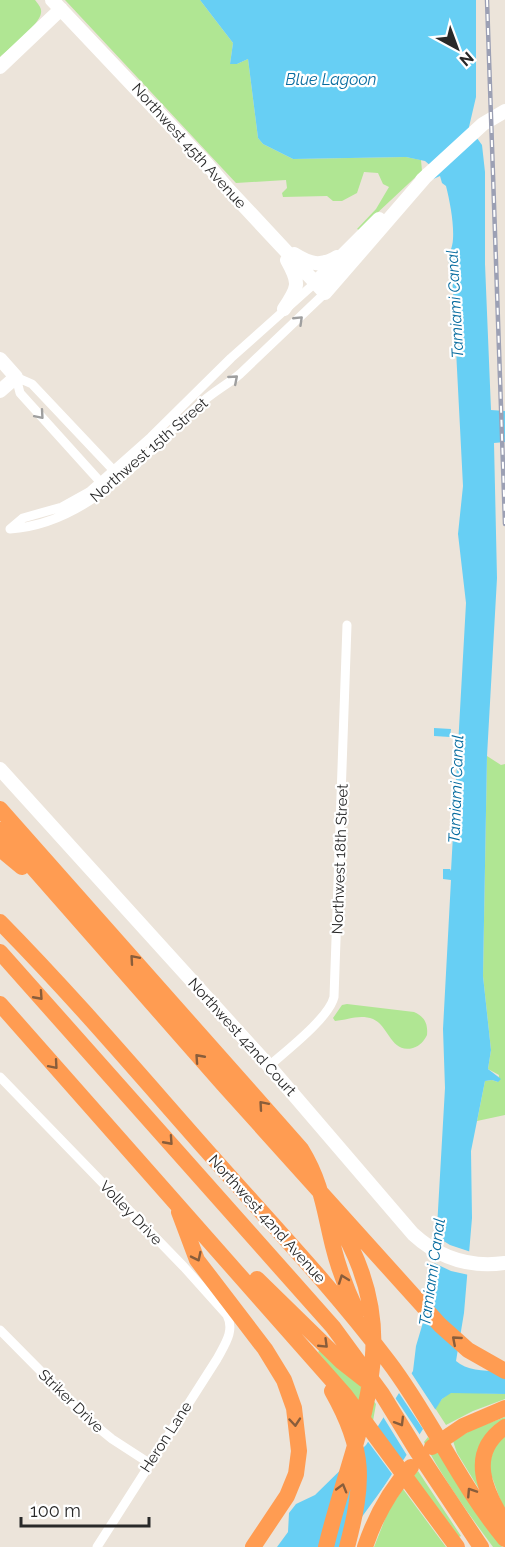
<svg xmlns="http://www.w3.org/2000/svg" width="505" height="1547" viewBox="0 0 505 1547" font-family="Raleway,sans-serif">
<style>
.green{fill:#b0e693}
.water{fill:#67cff4}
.pier{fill:#ece4da}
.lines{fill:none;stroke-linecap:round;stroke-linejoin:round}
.street{stroke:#fff;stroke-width:9}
.secondary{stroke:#fff;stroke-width:14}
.highway{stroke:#ff9c52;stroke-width:16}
.rail-casing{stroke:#9ca0b4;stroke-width:4.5}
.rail{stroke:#fff;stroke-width:2;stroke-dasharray:7;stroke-linecap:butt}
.oneway{stroke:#9f9f9f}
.oneway2{stroke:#895d3b}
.labels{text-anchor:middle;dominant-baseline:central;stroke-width:4.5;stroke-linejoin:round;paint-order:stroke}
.street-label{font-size:15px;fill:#292929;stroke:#fff}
.water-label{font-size:16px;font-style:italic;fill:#076c9f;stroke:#fff}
</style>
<rect width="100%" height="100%" fill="#ece4da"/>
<path class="green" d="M0,0H35C38,4 42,8 41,13C40,24 9,49 0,57Z
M65,0H200L233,43L230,64H237L248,59L258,138L263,144L293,159L406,157L421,160L422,171L359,230L357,229L376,209L389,187L383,184L378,173L364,172L357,193L342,201H333L327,196L283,197L282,193L287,188L286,180L236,183Z
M487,756L501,765L505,764V1115L477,1121L485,1081L492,1080L498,1082L499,1075L488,1069L491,1050L483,976Z
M347,1004L414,1012C425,1017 428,1024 427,1035C424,1041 420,1046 413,1048C391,1054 389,1026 373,1019C359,1014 348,1020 335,1021L333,1018L342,1005Z
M322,1348L362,1387L376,1404L373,1421L318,1352Z
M451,1392L505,1394V1399L473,1411L446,1425L435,1408L442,1399Z
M505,1417V1421L479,1489L457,1453L453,1441L473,1429Z
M505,1434V1513L488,1466L497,1442Z
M428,1437L478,1514L502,1547H493C468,1513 443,1479 424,1442Z
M418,1471L461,1536L457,1538L412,1477Z
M403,1489L446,1547H374L389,1509Z"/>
<path class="water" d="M200,0H476V97L469,127L482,145L485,172V264L491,410L505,411V442L494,443L497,578L487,756L483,976L491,1050L488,1069L501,1079L498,1082L492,1080L485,1081L471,1151L472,1218L464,1313L456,1361C468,1372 490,1371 505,1371V1394L451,1393L442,1399L404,1459L340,1547H277L288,1532L289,1513L296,1504L315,1495L366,1445L413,1371L416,1346L432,1292L436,1245L445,1088L443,1029L451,880L443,879V869H450L451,871L466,603L458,534L463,486L452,272C444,253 452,255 453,239C454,223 450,202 446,186L442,183L440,176L431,180L438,172L425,161L406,157L293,159L263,144L258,138L248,59L237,64H230L233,43Z
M434,728L451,729L450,737L434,736Z"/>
<path class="pier" d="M434,1235L450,1245L471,1252L469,1275L451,1271L432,1262Z
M410,1371L437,1412L425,1432L397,1390Z
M394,1396L422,1438L368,1514L379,1494L392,1474L366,1439L375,1425L403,1462L408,1457L382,1415Z"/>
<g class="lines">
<path class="street" d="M16,377L32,384L118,475
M16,377L20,393L104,486
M10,529C89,524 144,454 199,405C211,393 227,385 240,374L325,293
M10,529L23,518L62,507L89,492L151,437L231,358L315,283
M269,1066C286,1051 329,1018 334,997L347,625
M0,1077L184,1267L227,1315C235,1331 225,1344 217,1359L97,1547
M0,1330L90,1421L112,1439L149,1463"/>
<path class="secondary" d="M52,0L206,163L228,189L325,293L428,174
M0,67L61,9
M422,180L483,124L505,111
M294,254C310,264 320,267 337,257
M315,283L379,219
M284,309C299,287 300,283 287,260
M0,359L16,377L0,391
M0,769L269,1066L413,1234C439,1258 469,1268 505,1263"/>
<path class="highway" d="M0,809L301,1149C322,1183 324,1210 333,1246C339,1270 347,1291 357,1312
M0,830L223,1084L440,1325L468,1350L505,1371
M0,849L22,867
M0,922C72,995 139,1074 207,1151C268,1220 332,1287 388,1361C431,1417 459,1484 505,1539
M0,952L333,1327L382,1394L417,1451L481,1547
M0,1004L345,1395L457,1547
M179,1212L197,1260L265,1349L284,1380L294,1408L299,1451L296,1474L287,1496L253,1547
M257,1279L342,1362L365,1380
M332,1391C366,1451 364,1482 347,1547
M505,1427C467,1453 485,1492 505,1523
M432,1447L463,1426L505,1408
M326,1547C355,1426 411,1339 336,1220
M365,1547C375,1517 390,1490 411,1467"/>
<g class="rail-casing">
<path id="rail" d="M487,0L505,524"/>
</g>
<use href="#rail" class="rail"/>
</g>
<defs><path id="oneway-chevron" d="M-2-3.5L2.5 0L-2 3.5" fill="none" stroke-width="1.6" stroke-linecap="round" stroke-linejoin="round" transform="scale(1.5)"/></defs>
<g class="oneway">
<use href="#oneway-chevron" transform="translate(299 320) rotate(-44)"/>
<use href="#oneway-chevron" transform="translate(234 379) rotate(-41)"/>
<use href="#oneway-chevron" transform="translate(40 415) rotate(49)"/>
</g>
<g class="oneway2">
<use href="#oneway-chevron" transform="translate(134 959) rotate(-131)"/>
<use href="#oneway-chevron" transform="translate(39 996) rotate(48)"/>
<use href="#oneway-chevron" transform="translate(199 1058) rotate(-132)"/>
<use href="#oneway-chevron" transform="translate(54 1065) rotate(49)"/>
<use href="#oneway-chevron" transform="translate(263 1105) rotate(-131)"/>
<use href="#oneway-chevron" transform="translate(169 1141) rotate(48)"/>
<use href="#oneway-chevron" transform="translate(197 1257) rotate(64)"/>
<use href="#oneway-chevron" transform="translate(343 1279) rotate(-110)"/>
<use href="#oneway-chevron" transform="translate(456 1340) rotate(-139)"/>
<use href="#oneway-chevron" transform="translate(324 1344) rotate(44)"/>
<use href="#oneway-chevron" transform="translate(295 1422) rotate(85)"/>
<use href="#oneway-chevron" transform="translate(400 1422) rotate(59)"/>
<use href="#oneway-chevron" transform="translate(342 1488) rotate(-74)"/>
<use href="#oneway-chevron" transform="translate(471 1492) rotate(-123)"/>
</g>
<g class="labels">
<g class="street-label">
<text transform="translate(189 146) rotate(48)">Northwest 45th Avenue</text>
<text transform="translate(149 450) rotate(-41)">Northwest 15th Street</text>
<text transform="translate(340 859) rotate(-88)">Northwest 18th Street</text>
<text transform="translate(242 1037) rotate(48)">Northwest 42nd Court</text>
<text transform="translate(131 1213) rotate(46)">Volley Drive</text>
<text transform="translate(267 1219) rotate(48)">Northwest 42nd Avenue</text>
<text transform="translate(71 1401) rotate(44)">Striker Drive</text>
<text transform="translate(166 1437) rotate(-57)">Heron Lane</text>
</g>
<g class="water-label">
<text x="331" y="79">Blue Lagoon</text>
<text transform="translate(455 304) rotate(-93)">Tamiami Canal</text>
<text transform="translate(456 789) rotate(-88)">Tamiami Canal</text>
<text transform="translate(432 1272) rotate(-82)">Tamiami Canal</text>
</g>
</g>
<g transform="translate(457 48) rotate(139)" stroke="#ffffff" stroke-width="4.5" paint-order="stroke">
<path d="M0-4.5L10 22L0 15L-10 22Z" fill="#292929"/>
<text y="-9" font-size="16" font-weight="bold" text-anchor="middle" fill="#292929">N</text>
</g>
<path d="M21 1517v9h128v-9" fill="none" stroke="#292929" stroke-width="3"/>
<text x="30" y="1517" font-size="18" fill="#292929" stroke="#ffffff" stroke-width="4.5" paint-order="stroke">100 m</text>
</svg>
